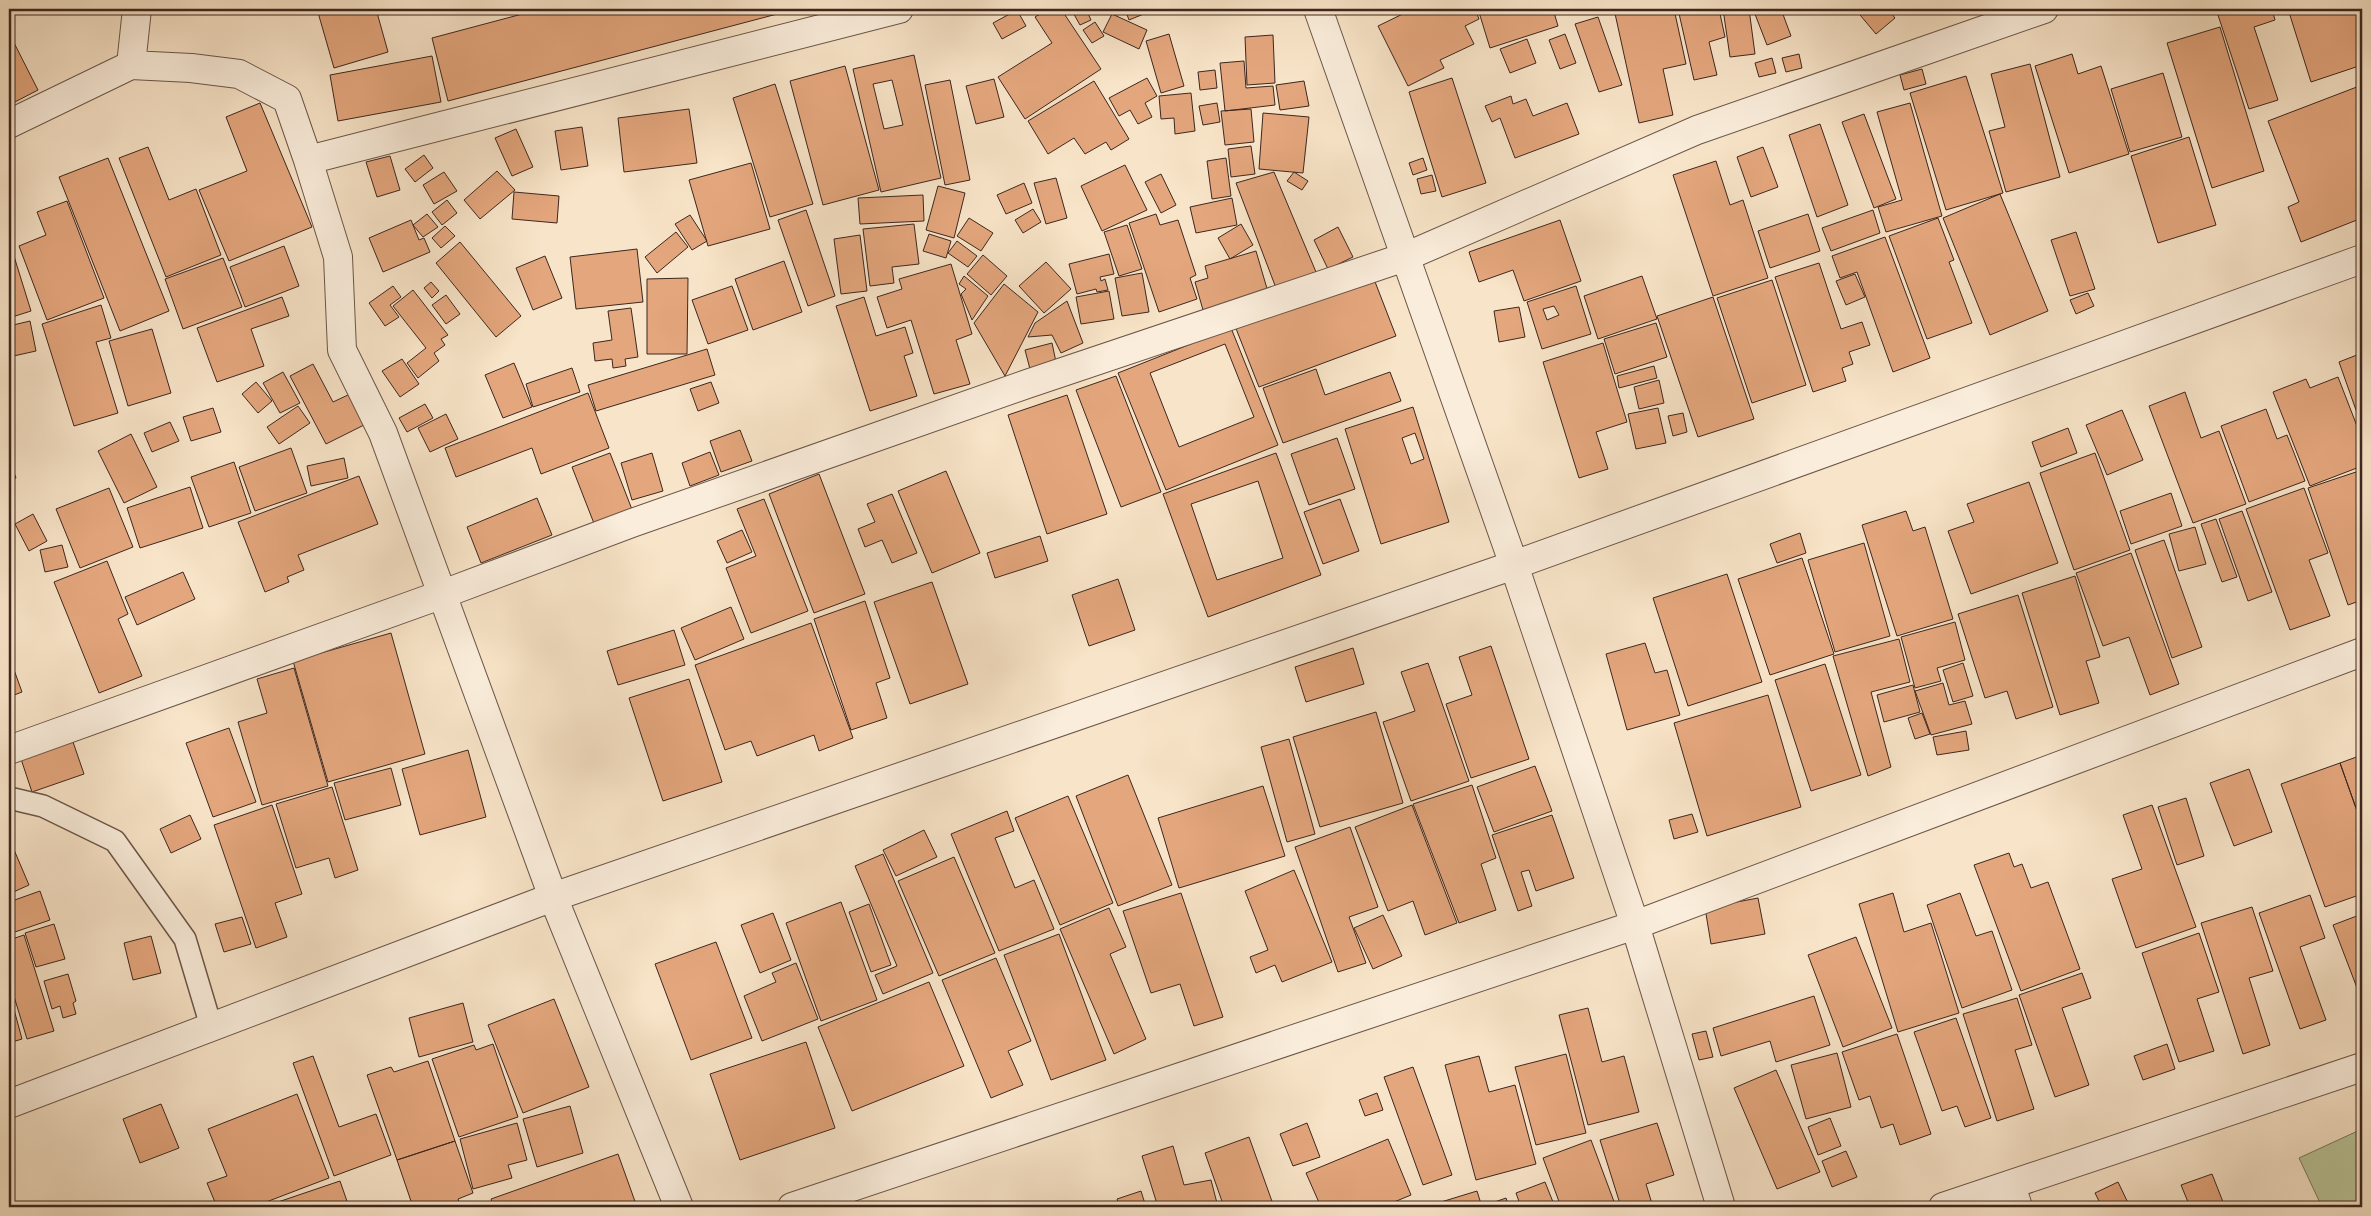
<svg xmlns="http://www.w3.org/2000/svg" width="2371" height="1216" viewBox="0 0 2371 1216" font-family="'Old Standard TT',serif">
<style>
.green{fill:#b9c599;stroke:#7b765c}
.building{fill:#e4a67d;stroke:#3d271f;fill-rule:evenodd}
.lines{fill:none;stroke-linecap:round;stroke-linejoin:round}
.service-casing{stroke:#6c5649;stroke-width:24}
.minor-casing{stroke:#6c5649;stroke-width:30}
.service{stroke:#faeddb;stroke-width:21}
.minor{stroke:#faeddb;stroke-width:28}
</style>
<rect width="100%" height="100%" fill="#f8e4c8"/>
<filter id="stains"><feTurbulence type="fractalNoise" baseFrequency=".004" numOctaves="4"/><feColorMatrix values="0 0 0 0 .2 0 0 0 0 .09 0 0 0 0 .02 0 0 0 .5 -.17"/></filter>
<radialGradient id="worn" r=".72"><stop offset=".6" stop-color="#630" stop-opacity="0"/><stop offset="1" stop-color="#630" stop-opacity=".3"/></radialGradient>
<path class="green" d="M2362,1129V1207H2322L2299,1158Z"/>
<path class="building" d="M317,9H376L388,52L334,68Z
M541,9H796L448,101L432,38Z
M1048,9H1061L1101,69L1025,119L998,77L1052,43L1035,17Z
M1071,9H1086L1091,20L1080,25Z
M1115,9H1150L1151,11L1129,20L1126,12L1117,15Z
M1413,9H1475L1479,19L1465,26L1474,44L1440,60L1444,68L1408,86L1378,26Z
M1478,9H1537L1538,11L1553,9L1558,26L1490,48Z
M1614,9H1674L1686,64L1663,69L1673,115L1639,123Z
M1678,9H1719L1725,37L1709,42L1717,75L1694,80Z
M1723,9H1749L1755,54L1730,57Z
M1753,9H1781L1791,36L1767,45Z
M1855,9H1888L1895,18L1876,34Z
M2216,9H2272L2275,20L2254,27L2278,100L2249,109Z
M2288,9H2362V65L2311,82Z
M1017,10L1026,26L1002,39L993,23Z
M1112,14L1147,30L1139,49L1103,32Z
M1598,17L1622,85L1599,92L1575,24Z
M1095,22L1104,36L1092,43L1083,30Z
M2220,27L2264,171L2212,188L2167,43Z
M9,33L38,90L9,105Z
M1169,34L1184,86L1161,93L1146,41Z
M1565,34L1576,63L1560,69L1549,40Z
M1273,35L1275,83L1247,85L1245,37Z
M1527,39L1536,63L1510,73L1500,49Z
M1799,54L1802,68L1786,72L1782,58Z
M2072,54L2078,74L2101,66L2129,154L2069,173L2035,66Z
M914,55L941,178L881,192L853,69ZM892,80L903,125L884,129L873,84Z
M432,56L441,102L338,121L330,75Z
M1772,58L1776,73L1759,77L1755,63Z
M1244,61L1246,88L1273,86L1275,105L1225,111L1220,63Z
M2030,64L2060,177L2006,192L1989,131L2005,127L1991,74Z
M845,66L879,190L823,205L790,81Z
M1922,69L1926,84L1904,90L1900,75Z
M1215,70L1217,88L1200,90L1198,72Z
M2163,73L2182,137L2130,152L2111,89Z
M1966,76L2003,193L1946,210L1910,93Z
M1147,78L1157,96L1145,103L1152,117L1138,124L1130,110L1119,116L1109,98Z
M1452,78L1486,183L1442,197L1409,92Z
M994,79L1004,117L976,124L966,86Z
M950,80L970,180L945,185L925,85Z
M1094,81L1129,139L1111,150L1106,142L1085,154L1074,138L1048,154L1028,121Z
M1304,81L1309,106L1280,110L1276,85Z
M775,84L813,204L770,217L733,98Z
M2362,85V218L2301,242L2288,207L2299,202L2268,121Z
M1191,93L1195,131L1175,134L1174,118L1161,119L1159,96Z
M1511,96L1513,104L1526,99L1533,116L1567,103L1579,134L1515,158L1500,118L1492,122L1485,106Z
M260,103L312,227L229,261L199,190L247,171L226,117Z
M1217,103L1220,122L1203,125L1199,106Z
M1910,103L1942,216L1886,232L1878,207L1902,200L1877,112Z
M689,109L697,163L624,172L618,118Z
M1251,109L1254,142L1225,145L1221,111Z
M1263,113L1309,117L1303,173L1259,169Z
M1864,114L1896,199L1874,208L1842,122Z
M1820,124L1848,205L1817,217L1789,135Z
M582,127L588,166L561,170L555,131Z
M516,129L533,167L512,176L495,138Z
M2189,137L2216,225L2158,243L2131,156Z
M1251,146L1255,174L1231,177L1228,149Z
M148,147L169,200L196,189L221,255L166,277L119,158Z
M1763,147L1778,187L1751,197L1737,157Z
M424,155L433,168L415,182L405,169Z
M390,156L400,190L377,197L366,162Z
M108,158L169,311L120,331L59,177Z
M1226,158L1231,196L1212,199L1207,161Z
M1423,158L1427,170L1413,175L1409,163Z
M1716,161L1730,205L1743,200L1768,278L1713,296L1673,175Z
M751,163L770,229L708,246L689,180Z
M1125,165L1147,210L1102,231L1081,186Z
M497,171L515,190L480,219L464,200Z
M444,172L457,191L434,204L423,185Z
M1274,172L1316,272L1276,288L1236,183Z
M1294,172L1308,181L1302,190L1287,181Z
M1161,174L1176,205L1161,213L1145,182Z
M1432,175L1436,191L1421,194L1417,179Z
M1056,178L1067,218L1046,224L1034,183Z
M1024,183L1032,203L1006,214L997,195Z
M938,186L965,193L954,238L926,230Z
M514,192L559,196L557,223L512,219Z
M2000,194L2048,311L1990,335L1943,218Z
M923,195L924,221L860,224L858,198Z
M1232,198L1237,225L1196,233L1190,207Z
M447,200L457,213L442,225L432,212Z
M67,201L104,298L47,320L19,246L46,235L37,212Z
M1033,209L1041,222L1023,233L1015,220Z
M806,210L835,296L808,306L778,220Z
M1873,210L1880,233L1831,251L1822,228Z
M427,214L438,227L423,237L413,225Z
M1156,214L1160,225L1178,220L1196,275L1190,278L1197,299L1159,312L1129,223Z
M1808,214L1820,251L1770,268L1758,231Z
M690,215L707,241L692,250L675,224Z
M969,218L993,233L981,251L957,236Z
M1938,218L1954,260L1949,262L1972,323L1927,339L1889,236Z
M411,220L419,240L424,238L430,252L383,272L369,238Z
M1560,220L1581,281L1524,301L1513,270L1479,282L1469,252Z
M914,224L919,264L892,267L894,283L870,286L863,229Z
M1241,224L1253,245L1230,259L1218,238Z
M1127,225L1142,269L1119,276L1104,232Z
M445,226L455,236L441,248L432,238Z
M1338,227L1353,257L1328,269L1314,240Z
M676,232L688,247L657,273L645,257Z
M2076,232L2095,289L2070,296L2051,240Z
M929,234L951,241L946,258L923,251Z
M860,235L867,291L841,294L834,239Z
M1885,237L1930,358L1893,372L1857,272L1840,278L1832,256Z
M9,240L31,311L9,318Z
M957,241L977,256L968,267L948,253Z
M460,242L521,316L496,337L436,263Z
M284,246L299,286L245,307L230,267Z
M637,249L643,302L576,309L570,257Z
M1256,251L1268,292L1203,310L1195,282L1208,278L1205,266Z
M1109,254L1114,274L1100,277L1101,281L1105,279L1108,290L1097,292L1096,289L1077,294L1069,264Z
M983,255L1007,276L991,295L967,274Z
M545,256L562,298L533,310L516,268Z
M223,258L242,307L183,329L165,279Z
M784,261L802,312L753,330L735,279Z
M1046,262L1071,289L1044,313L1019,286Z
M1819,263L1841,329L1862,322L1870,345L1849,352L1853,364L1842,368L1846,381L1813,392L1775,277Z
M951,264L972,334L956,340L970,384L934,394L911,320L887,328L877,297L902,289L899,279Z
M1142,273L1149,312L1122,316L1115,278Z
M1372,274L1396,336L1259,387L1235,326Z
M1855,274L1865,297L1846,305L1836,281Z
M964,276L988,296L972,320L961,294L966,289L959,284Z
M1642,276L1657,319L1598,339L1584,296Z
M688,278L687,354H647V279Z
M1772,280L1806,385L1752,403L1717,298Z
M431,282L439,291L432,298L424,288Z
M1004,284L1038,312L1005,376L974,323Z
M393,286L401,297L390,305L399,317L385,326L369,303Z
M732,286L748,330L708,344L692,300Z
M1576,286L1591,334L1542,349L1527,302ZM1554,306L1559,315L1547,320L1543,309Z
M413,290L448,335L441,339L445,345L434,353L439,361L418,378L407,363L426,348L393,306Z
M1109,291L1114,319L1081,324L1076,297Z
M2088,293L2094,306L2076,314L2070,300Z
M446,295L460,314L446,324L432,305Z
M282,297L289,316L251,329L264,366L217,382L197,328Z
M864,297L876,336L905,327L913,353L904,356L917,396L870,411L836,306Z
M1713,297L1754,419L1698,437L1657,316Z
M1067,301L1083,343L1061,353L1052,335L1028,337L1035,323Z
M101,305L111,338L96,342L118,413L74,426L42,324Z
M1519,307L1525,337L1499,342L1494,311Z
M631,308L638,357L625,359L626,366L613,368L612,359L595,361L593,343L612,340L608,311Z
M30,321L36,351L9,357V326Z
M1656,323L1667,357L1615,374L1604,339Z
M1231,328L1278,445L1166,490L1118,373ZM1225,344L1254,417L1179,447L1150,373Z
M152,329L171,393L128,406L109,341Z
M1052,343L1056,362L1030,369L1025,350Z
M1603,343L1627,422L1596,432L1608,469L1579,478L1543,362Z
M707,349L715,375L596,411L588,385Z
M2362,353V427L2339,362Z
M402,359L419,384L400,397L382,371Z
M514,363L532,407L503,418L485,375Z
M313,364L333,402L350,394L366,424L326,444L290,376Z
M1654,366L1657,378L1619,388L1617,376Z
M572,368L580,392L533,407L526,384Z
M1316,369L1325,395L1390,372L1401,401L1283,443L1263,388Z
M283,372L300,403L280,413L263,383Z
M1116,376L1161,492L1121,507L1076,390Z
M2338,377L2362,439V466L2310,486L2273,392L2306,379L2310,388Z
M1659,380L1664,403L1639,409L1634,387Z
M256,382L272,401L258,413L242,394Z
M711,382L719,403L698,411L690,389Z
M2185,392L2201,438L2219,431L2246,504L2193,523L2149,406Z
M588,393L609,448L541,474L532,448L456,477L445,448Z
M1067,395L1107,514L1047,534L1008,415Z
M425,404L433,418L407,432L399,418Z
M298,406L310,423L279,444L267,427Z
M1413,407L1449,522L1381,544L1345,429ZM1415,433L1424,459L1411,464L1402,438Z
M213,408L221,432L191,441L183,417Z
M1658,408L1666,443L1636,449L1628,414Z
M2266,409L2277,439L2287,435L2305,481L2249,502L2221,426Z
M2122,410L2143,460L2107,475L2086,425Z
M1683,413L1687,432L1673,436L1668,416Z
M446,414L458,439L430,452L418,428Z
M170,422L179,441L152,452L144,433Z
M2068,428L2077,453L2041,467L2032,442Z
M740,430L752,461L721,472L710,441Z
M131,434L157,487L124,503L98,451Z
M1337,438L1355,489L1309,505L1291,454Z
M291,448L307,493L255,511L239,467Z
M710,452L719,475L690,486L682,463Z
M610,453L633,512L595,526L572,467Z
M652,453L663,491L632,500L621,463Z
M1276,453L1321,575L1208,617L1163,494ZM1258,481L1283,558L1217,580L1191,504Z
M2095,453L2130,550L2074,570L2040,473Z
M344,458L348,478L311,486L307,466Z
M9,459L16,478L9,480Z
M234,462L251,513L209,527L191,477Z
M2362,470V600L2348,605L2308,488Z
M946,471L980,553L932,573L898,491Z
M819,474L865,594L814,613L769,494Z
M359,476L378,524L298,555L304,570L287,577L289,582L265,592L238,522Z
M2029,482L2058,563L1971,594L1948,531L1974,522L1967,504Z
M190,487L203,528L140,548L127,508Z
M109,488L133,547L80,568L56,509Z
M2304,488L2328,553L2309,560L2330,616L2290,630L2246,509Z
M2171,493L2182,526L2131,544L2120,511Z
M892,494L917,553L892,563L882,540L865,547L858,529L875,522L867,504Z
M537,498L552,535L481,563L467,527Z
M764,499L808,611L751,633L726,568L756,556L737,509Z
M1340,499L1359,551L1323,564L1304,512Z
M1906,511L1913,531L1925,527L1953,619L1897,636L1862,525Z
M2242,511L2272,592L2248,601L2219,519Z
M33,514L47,541L29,551L15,524Z
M2216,519L2237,577L2222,582L2201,524Z
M2195,527L2206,564L2179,571L2169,534Z
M742,530L752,552L727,563L717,541Z
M1800,533L1806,553L1777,563L1770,544Z
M1040,536L1048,561L995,578L987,553Z
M2164,540L2202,647L2172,658L2135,550Z
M1864,543L1890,636L1835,652L1808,560Z
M62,545L68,567L45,572L40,550Z
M2131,553L2179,684L2150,695L2129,637L2103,646L2076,573Z
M1802,558L1834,654L1770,675L1738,579Z
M107,561L128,614L118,619L142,676L99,693L54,582Z
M183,572L195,599L137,625L125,597Z
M1727,574L1762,682L1688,706L1653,598Z
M2075,576L2100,657L2086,661L2099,703L2060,715L2022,593Z
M1118,579L1135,630L1089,646L1072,595Z
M932,582L968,684L910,704L874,602Z
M2018,595L2053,707L2016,719L2007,691L1985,698L1958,614Z
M865,601L890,678L876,683L887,718L851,730L814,619Z
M731,607L744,639L695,660L681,628Z
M1955,622L1965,660L1937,668L1941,681L1915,688L1901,637Z
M811,623L853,738L819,751L814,735L757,756L751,741L725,750L695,665Z
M674,630L685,665L618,685L607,651Z
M391,633L425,754L328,782L293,661Z
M1899,639L1910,682L1871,692L1891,767L1868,776L1833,656Z
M1645,643L1655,673L1667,670L1680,715L1627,730L1606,654Z
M1491,646L1529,759L1471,778L1446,704L1472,695L1459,657Z
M1353,648L1364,684L1306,702L1295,667Z
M9,656L22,692L9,697Z
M1428,663L1469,781L1411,801L1383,722L1415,711L1401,672Z
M1963,663L1973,696L1953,702L1943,670Z
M1825,664L1861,775L1811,791L1775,680Z
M294,668L328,786L262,805L238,722L267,713L257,679Z
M689,679L722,782L663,801L629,698Z
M1943,683L1949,705L1965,701L1972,724L1931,735L1915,691Z
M1913,685L1920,712L1884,722L1877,695Z
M1768,695L1801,807L1707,836L1674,723Z
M1376,712L1403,803L1320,827L1293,737Z
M1922,713L1930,734L1915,739L1908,718Z
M229,728L256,802L213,817L186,743Z
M1966,731L1969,750L1937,755L1933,737Z
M72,739L84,774L32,792L20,756Z
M1289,739L1315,834L1287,842L1261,747Z
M468,750L486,817L420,835L402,769Z
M2362,755V825L2340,763Z
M2340,763L2362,825V894L2325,907L2281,784Z
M1535,766L1552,811L1494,832L1477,787Z
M391,768L401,805L345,820L334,783Z
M2249,769L2272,832L2234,846L2210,783Z
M1128,775L1172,885L1118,906L1076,796Z
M1472,785L1496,858L1481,864L1496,910L1459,923L1413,804Z
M1263,786L1285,856L1179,888L1158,818Z
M332,787L358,870L335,878L329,858L296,868L276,804Z
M1068,796L1113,903L1060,925L1015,818Z
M2186,798L2204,856L2177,865L2158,807Z
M272,805L302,894L275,903L287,937L256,948L214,825Z
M1412,805L1457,923L1425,935L1413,901L1388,911L1355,827Z
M2152,805L2196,927L2136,948L2112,879L2142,869L2123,815Z
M1007,811L1014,831L995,838L1015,888L1034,880L1054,929L999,951L951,834Z
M1692,814L1698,832L1674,839L1669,820Z
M190,815L201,839L171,853L160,829Z
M1552,815L1574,878L1536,891L1529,870L1521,872L1532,906L1518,911L1492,835Z
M1350,827L1378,907L1349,917L1366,963L1338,972L1295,847Z
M924,830L937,857L896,876L883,850Z
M9,838L29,885L9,894Z
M2009,853L2014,867L2022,864L2031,888L2048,882L2080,969L2021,991L1974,865Z
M883,854L933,973L883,994L875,975L897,966L855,866Z
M954,857L995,953L939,976L898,881Z
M1294,870L1332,962L1282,982L1275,965L1256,973L1250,957L1268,950L1245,891Z
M40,891L50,920L9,934V902Z
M1181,893L1223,1017L1194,1026L1180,984L1151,993L1123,911Z
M1893,893L1904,932L1931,923L1959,1013L1898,1032L1859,904Z
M1960,893L1976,936L1992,931L2012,990L1962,1008L1927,905Z
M2310,895L2325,938L2300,947L2326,1020L2300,1029L2259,913Z
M1758,898L1765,934L1711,944L1705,908Z
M841,902L877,1000L821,1021L786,923Z
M869,904L891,965L871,972L849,912Z
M2252,907L2273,971L2249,978L2270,1045L2243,1054L2201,923Z
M1109,908L1126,947L1110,954L1146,1039L1114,1054L1060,929Z
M773,913L791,960L760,973L741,925Z
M2362,914V1001L2333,925Z
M1383,915L1402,956L1373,969L1354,928Z
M242,917L251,944L224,952L215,924Z
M54,924L65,959L36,967L25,933Z
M2199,933L2219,992L2197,999L2214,1051L2179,1062L2142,953Z
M1059,934L1106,1060L1051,1080L1004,955Z
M24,935L54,1031L27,1039L9,980V940Z
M151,936L161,973L133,980L124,943Z
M1856,937L1892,1028L1843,1047L1808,955Z
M716,942L752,1038L691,1060L655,964Z
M996,958L1031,1041L1008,1051L1023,1085L991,1098L942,980Z
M796,963L818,1019L762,1041L744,996L776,982L772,973Z
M2082,973L2091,998L2062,1008L2089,1085L2055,1097L2019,995Z
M68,974L76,1001L73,1003L76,1014L63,1018L60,1006L52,1009L44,981Z
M929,982L964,1066L852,1111L818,1027Z
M9,991L22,1039L9,1043Z
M1814,996L1830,1045L1776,1062L1770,1041L1721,1056L1713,1028Z
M2017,998L2032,1045L2015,1050L2034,1109L1997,1121L1963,1014Z
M554,999L589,1087L523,1113L488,1025Z
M463,1003L473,1042L419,1057L409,1018Z
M1588,1008L1602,1062L1624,1056L1639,1112L1588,1125L1559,1015Z
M1956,1018L1991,1118L1965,1127L1957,1106L1942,1111L1914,1032Z
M1706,1031L1713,1057L1699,1060L1692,1034Z
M1897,1034L1931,1134L1900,1145L1893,1124L1881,1128L1870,1096L1859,1100L1842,1052Z
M806,1042L835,1128L740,1160L710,1074Z
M493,1044L518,1117L459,1137L432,1059L474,1045L476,1050Z
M2167,1044L2175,1069L2143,1080L2134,1056Z
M1837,1053L1851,1107L1806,1119L1791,1065Z
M1566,1054L1586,1133L1536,1145L1515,1067Z
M313,1056L339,1127L376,1114L391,1155L334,1176L293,1063Z
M1479,1056L1489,1092L1515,1085L1536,1164L1476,1180L1445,1065Z
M428,1061L455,1141L397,1160L367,1075L391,1067L394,1072Z
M1413,1067L1452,1175L1423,1185L1384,1077Z
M1776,1070L1820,1172L1777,1189L1734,1088Z
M1377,1093L1383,1110L1365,1116L1359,1100Z
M297,1094L329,1178L253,1207H217L207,1183L227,1176L208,1129Z
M161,1104L179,1148L140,1163L123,1119Z
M570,1106L583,1153L537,1167L523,1119Z
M1830,1118L1841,1146L1818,1155L1808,1127Z
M517,1123L527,1160L508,1165L512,1178L473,1189L460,1139Z
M1307,1123L1320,1157L1293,1166L1280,1134Z
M1657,1123L1674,1175L1646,1184L1653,1207H1621L1600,1140Z
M1249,1137L1274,1207H1224L1205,1153Z
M1388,1139L1411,1195L1382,1207H1321L1306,1173Z
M1591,1140L1616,1207H1561L1543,1158Z
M455,1141L473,1193L458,1199L461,1207H413L397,1160Z
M1173,1146L1184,1185L1211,1180L1218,1207H1158L1142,1156Z
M1846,1151L1857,1177L1832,1187L1822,1161Z
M618,1154L637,1207H494L491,1199Z
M2212,1174L2225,1207H2190L2181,1185Z
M340,1181L349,1207H276L275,1203Z
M1545,1182L1555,1207H1521L1516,1193Z
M2118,1182L2130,1207H2102L2095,1193Z
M1141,1191L1146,1207H1120L1117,1199Z
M1477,1191L1482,1207H1428V1206Z
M1506,1198L1509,1207H1490L1489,1204Z
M1066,1203L1067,1207H1051Z"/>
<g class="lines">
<g class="service-casing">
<path id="service" d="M9,798L43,806L115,841L185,939L211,1026"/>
</g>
<g class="minor-casing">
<path id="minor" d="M1318,9L1514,565L1635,925L1721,1207
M131,65L191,68L239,74L287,99L308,160L899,9
M9,124L131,65L137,9
M308,160L338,257L342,350L383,433L553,897L679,1207
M9,750L443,594L632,523L1027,384L1405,257L1697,130L2044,9
M9,1104L553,897L1514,565L2362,259
M2011,1185L2018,1207
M792,1207L1635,925L2362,652
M1943,1207L2362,1067"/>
</g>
<use href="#service" class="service"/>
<use href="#minor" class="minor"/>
</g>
<rect width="2371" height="1216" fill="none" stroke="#f8e4c8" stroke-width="30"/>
<rect x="10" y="10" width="2351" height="1196" fill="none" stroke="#3d271f" stroke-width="2.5"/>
<rect x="15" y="15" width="2341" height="1186" fill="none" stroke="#3d271f"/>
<rect width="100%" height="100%" filter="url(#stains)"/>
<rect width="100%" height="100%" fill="url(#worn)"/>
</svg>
